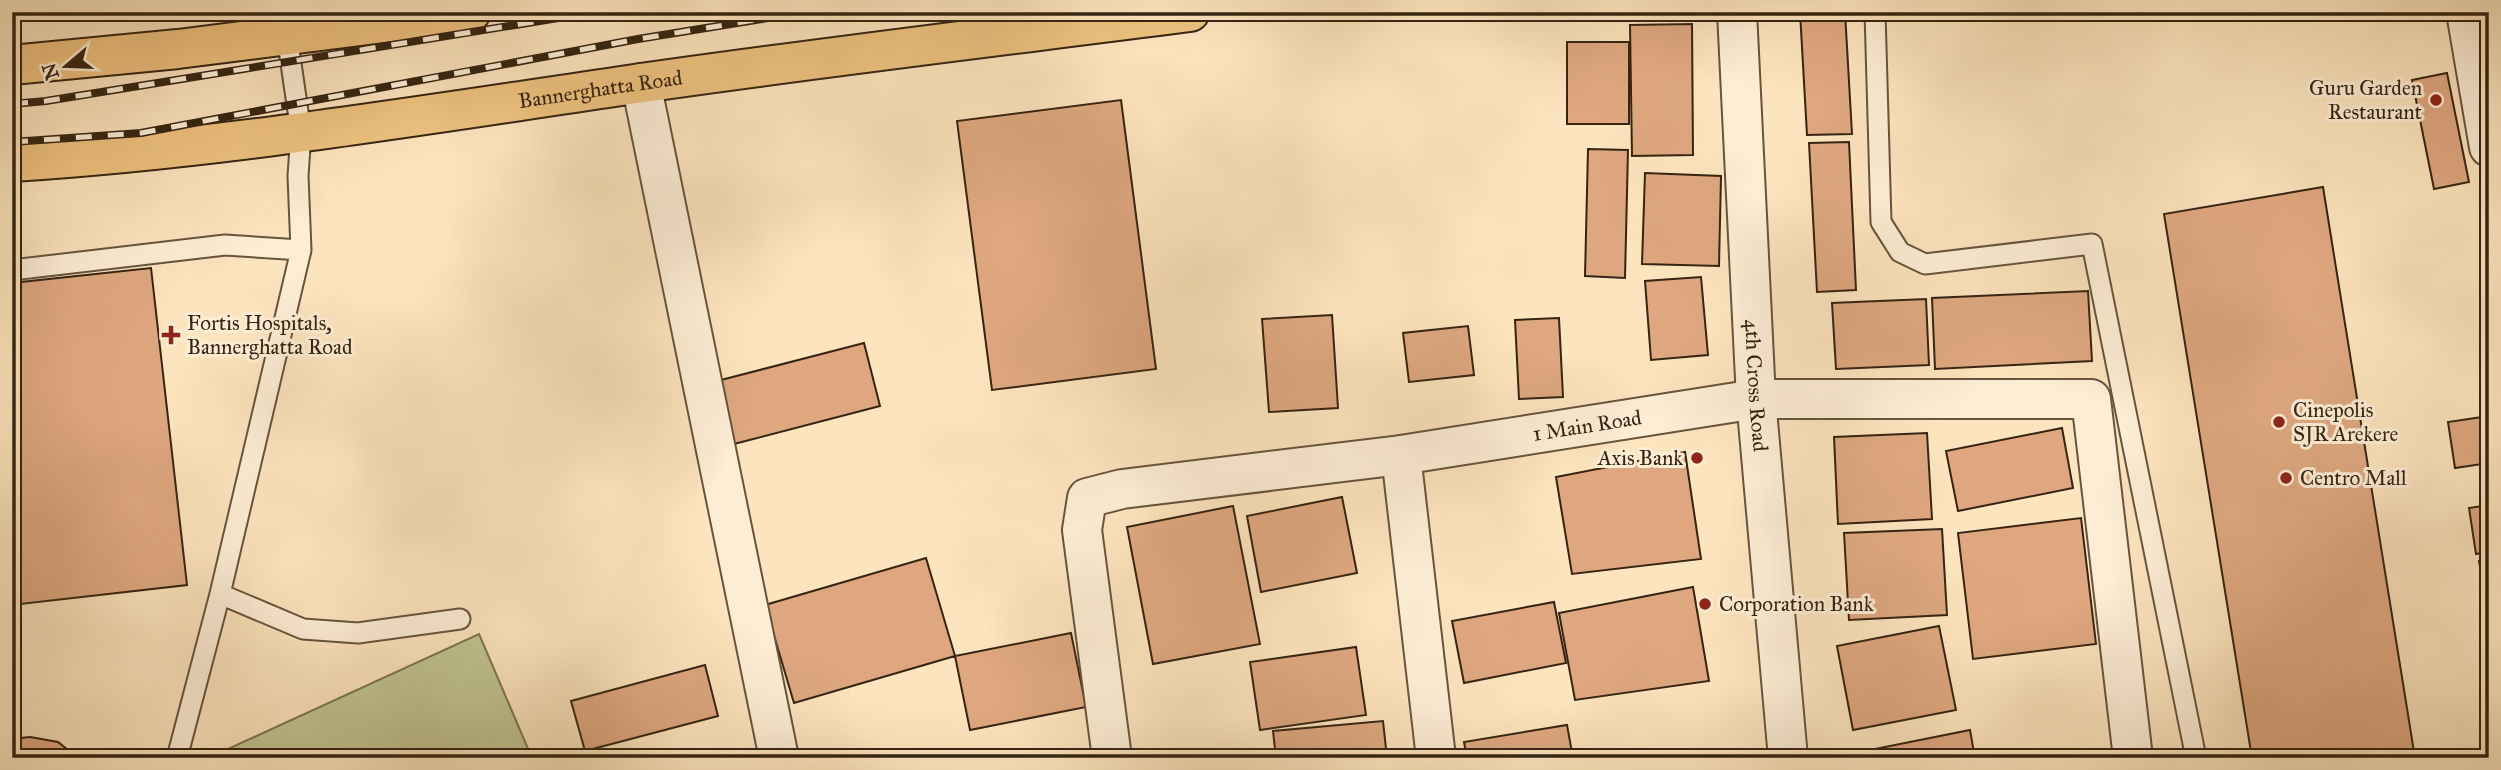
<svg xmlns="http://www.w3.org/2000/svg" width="2501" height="770" viewBox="0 0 2501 770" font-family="'IM FELL Great Primer',serif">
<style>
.green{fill:#c0c491;stroke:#7a7452;stroke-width:2}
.building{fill:#dea780;stroke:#352412;stroke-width:2}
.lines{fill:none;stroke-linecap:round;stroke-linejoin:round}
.lane-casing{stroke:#67543d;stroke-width:23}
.street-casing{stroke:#67543d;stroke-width:42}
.primary-casing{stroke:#352412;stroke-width:42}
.lane{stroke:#fdedd5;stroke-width:19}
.street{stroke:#fdedd5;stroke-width:38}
.primary{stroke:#eec27f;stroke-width:38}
.rail-casing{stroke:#352412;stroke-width:8}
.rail{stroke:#fdedd5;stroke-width:5;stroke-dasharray:16;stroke-linecap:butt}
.poi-dot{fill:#8f2418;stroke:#fdedd5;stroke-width:2.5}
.labels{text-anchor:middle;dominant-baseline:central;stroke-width:6;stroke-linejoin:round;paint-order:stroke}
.poi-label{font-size:21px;fill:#352412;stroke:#fdedd5;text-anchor:start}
.street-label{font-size:21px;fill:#352412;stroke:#fdedd5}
</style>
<rect width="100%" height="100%" fill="#fce4be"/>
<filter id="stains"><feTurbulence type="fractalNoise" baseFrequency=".00286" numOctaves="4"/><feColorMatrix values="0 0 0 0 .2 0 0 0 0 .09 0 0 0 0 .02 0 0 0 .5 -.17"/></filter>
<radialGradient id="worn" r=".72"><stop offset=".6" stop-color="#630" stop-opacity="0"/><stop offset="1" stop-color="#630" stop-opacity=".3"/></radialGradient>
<path class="green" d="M479,634L532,758H218L217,754Z"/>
<path class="building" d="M1800,12H1845L1852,134L1807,135Z
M1692,24L1693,155L1632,156L1630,25Z
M1567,42H1629V124H1567Z
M2447,73L2469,182L2434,189L2412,80Z
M1121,100L1156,369L992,390L957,121Z
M1849,142L1856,290L1817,292L1809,143Z
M1588,149L1628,150L1625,278L1585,276Z
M1645,173L1721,176L1719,266L1642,264Z
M2323,187L2415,758H2252L2164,214Z
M151,268L187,585L12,605V283Z
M1701,277L1708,355L1651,360L1645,281Z
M2088,291L2092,361L1935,369L1932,298Z
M1926,299L1929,365L1836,369L1832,303Z
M1332,315L1338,408L1269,412L1262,319Z
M1559,318L1563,397L1519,399L1515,320Z
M1468,326L1474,375L1409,382L1403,333Z
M864,343L880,406L734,444L717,381Z
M2489,416V463L2455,468L2448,422Z
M2062,428L2073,488L1958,511L1946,451Z
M1927,433L1932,519L1838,524L1834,437Z
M1685,452L1701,559L1572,574L1556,477Z
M1342,497L1357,573L1261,592L1247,516Z
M2489,505V552L2476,554L2469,508Z
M1233,506L1260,644L1153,664L1127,527Z
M2081,518L2096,644L1973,659L1958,533Z
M1942,529L1947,615L1849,620L1844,533Z
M926,558L955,656L794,703L765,605Z
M2489,559V616L2479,561Z
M1693,587L1709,681L1575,700L1559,613Z
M1554,602L1566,663L1464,683L1452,621Z
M1939,626L1956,710L1853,730L1837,646Z
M1071,633L1086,707L970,730L955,656Z
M1356,647L1366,715L1260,730L1250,662Z
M705,665L718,716L585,751L571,701Z
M1383,721L1387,758H1276L1273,731Z
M1567,725L1573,758H1467L1464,742Z
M1970,730L1975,758H1851L1850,754Z
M30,737L58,742L78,758H12V739Z
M2103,753V758H2065Z"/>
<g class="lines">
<g class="lane-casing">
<path id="lane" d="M1875,12L1881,222L1900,252L1925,264L2092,244L2196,758
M12,270L225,245L301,250
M220,594L303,629L358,633L460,619
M177,758L220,594L301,250L298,176L301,132L287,36"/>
</g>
<g class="street-casing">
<g id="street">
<path id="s1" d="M1737,12L1756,399L1788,758"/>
<path d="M2466,12L2489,147"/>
<path d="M641,83L779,758"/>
<path d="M1401,455L1436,758"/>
<path id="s2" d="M1112,758L1082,530L1087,498L1122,489L1401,455L1756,399H2091L2133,758"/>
</g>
</g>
<g class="primary-casing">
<g id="primary">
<path d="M12,65L178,49L471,12"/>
<path id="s3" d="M12,162C218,149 423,115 628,85C815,58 1002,36 1190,12"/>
</g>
</g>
<use href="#lane" class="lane"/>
<use href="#street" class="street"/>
<use href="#primary" class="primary"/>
<g class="rail-casing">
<path id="rail" d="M12,104L46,101L595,12
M12,142L141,133L638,39L805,12"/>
</g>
<use href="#rail" class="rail"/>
</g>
<g class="poi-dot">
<circle cx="2436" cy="100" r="7"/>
<path d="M167.5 324.5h7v7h7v7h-7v7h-7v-7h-7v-7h7z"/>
<circle cx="2279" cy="422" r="7"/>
<circle cx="1697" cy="458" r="7"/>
<circle cx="2286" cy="478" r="7"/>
<circle cx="1705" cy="604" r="7"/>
</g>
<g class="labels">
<g class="poi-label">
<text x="2422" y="88" text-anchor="end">Guru Garden<tspan x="2422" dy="24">Restaurant</tspan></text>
<text x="187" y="323">Fortis Hospitals,<tspan x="187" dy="24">Bannerghatta Road</tspan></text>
<text x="2293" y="410">Cinepolis<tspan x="2293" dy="24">SJR Arekere</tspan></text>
<text x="1683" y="458" text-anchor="end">Axis Bank</text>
<text x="2300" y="478">Centro Mall</text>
<text x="1719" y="604">Corporation Bank</text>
</g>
<g class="street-label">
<text stroke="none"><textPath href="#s3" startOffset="593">Bannerghatta Road</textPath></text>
<text stroke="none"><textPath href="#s1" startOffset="374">4th Cross Road</textPath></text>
<text stroke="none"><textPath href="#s2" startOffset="768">1 Main Road</textPath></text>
</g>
</g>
<rect width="2501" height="770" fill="none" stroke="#fce4be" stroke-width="42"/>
<rect x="14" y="14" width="2473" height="742" fill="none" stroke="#352412" stroke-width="3.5"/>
<rect x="21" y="21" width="2459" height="728" fill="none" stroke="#352412" stroke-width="2"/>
<g transform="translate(66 66) rotate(251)" stroke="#fdedd5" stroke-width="5" paint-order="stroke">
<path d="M0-5L12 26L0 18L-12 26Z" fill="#352412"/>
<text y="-10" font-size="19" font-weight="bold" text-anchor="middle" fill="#352412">N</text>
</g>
<rect width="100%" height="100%" filter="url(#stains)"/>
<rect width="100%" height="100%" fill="url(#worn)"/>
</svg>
